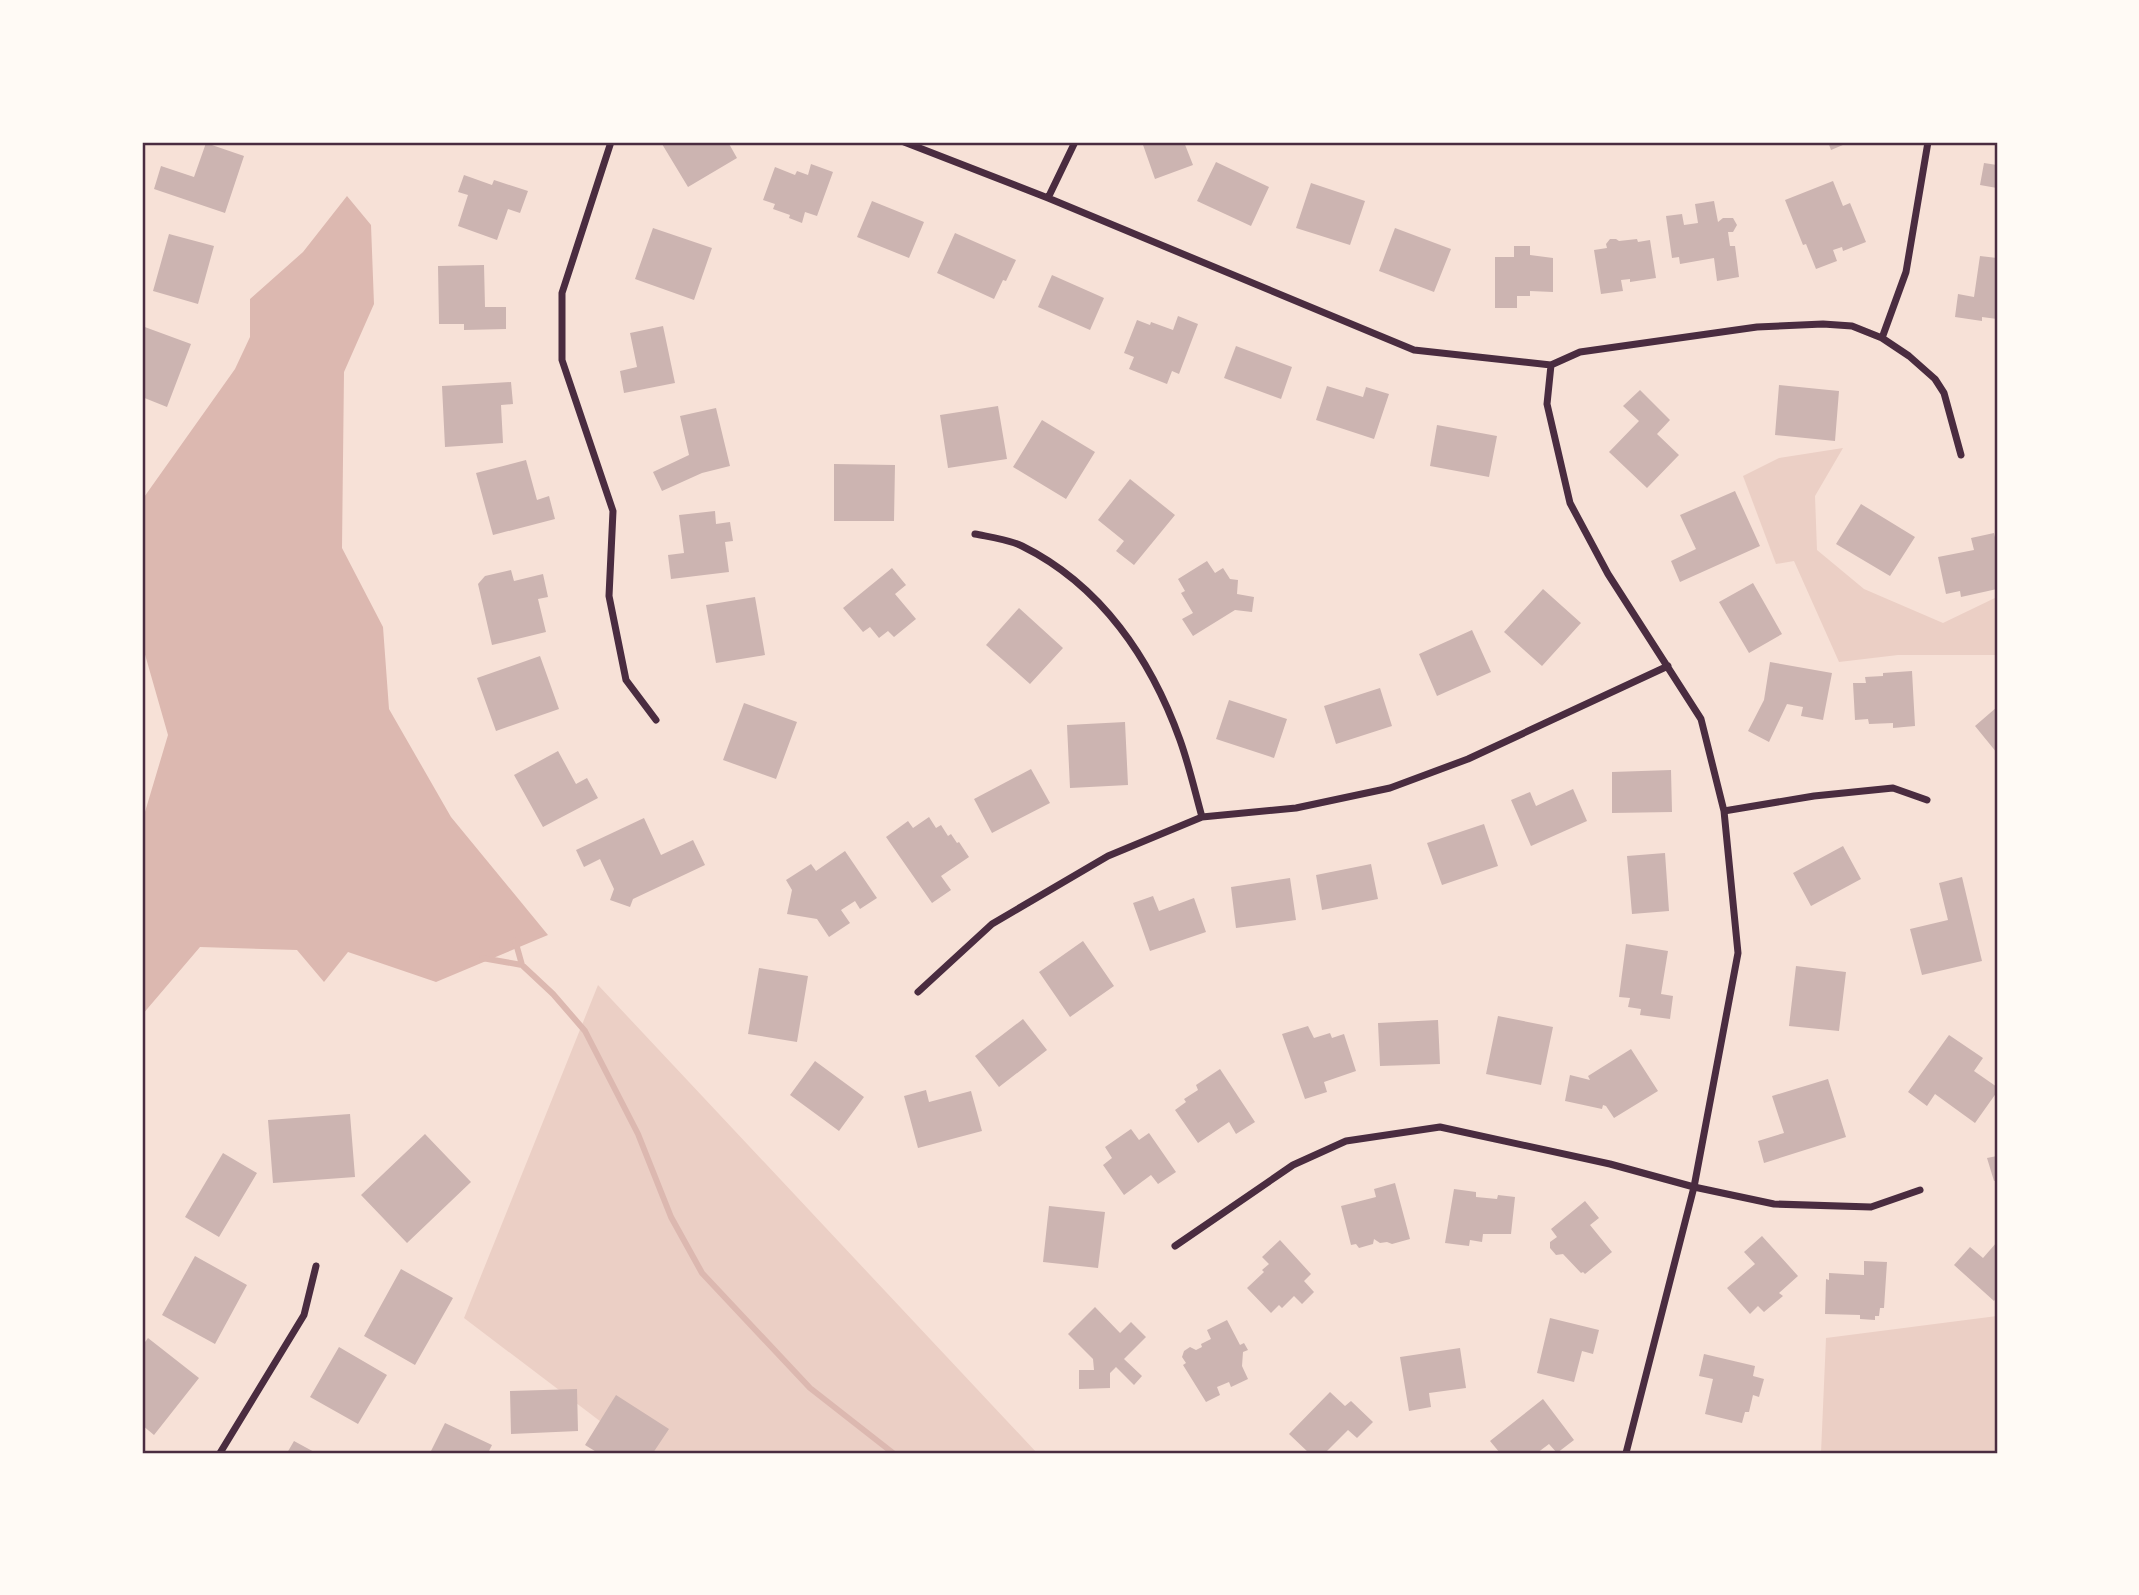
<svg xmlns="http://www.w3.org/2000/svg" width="2139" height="1595" viewBox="0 0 2139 1595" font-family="Figtree,sans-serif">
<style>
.green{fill:#ebcfc5}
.water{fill:#dcb8b0}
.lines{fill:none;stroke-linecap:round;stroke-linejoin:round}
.stream{stroke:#dcb8b0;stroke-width:6}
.building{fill:#ccb4b1}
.minor{stroke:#4a2c40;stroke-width:7}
.neatline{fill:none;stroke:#4a2c40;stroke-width:2.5}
</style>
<rect width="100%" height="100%" fill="#f7e1d7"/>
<path class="green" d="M1843,448L1815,496L1817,550L1864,589L1943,623L1997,597V655H1898L1839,662L1794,561L1776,564L1743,476L1779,458Z
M598,985L1037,1453H642L464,1318Z
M1997,1316V1453H1821L1826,1338Z"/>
<path class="water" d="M347,196L371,225L374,304L344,372L342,548L383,627L389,709L451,817L548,935L436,982L348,952L324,982L297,950L200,947L142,1015V822L168,735L142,644V500L235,369L250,337V299L303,252Z"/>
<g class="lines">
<path class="stream" d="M515,940L522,965
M482,958L522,965
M522,965L553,994L585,1031L638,1134L671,1217L702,1273L810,1388L893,1453"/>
</g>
<path class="building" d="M666,142H728L737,158L688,187L662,144Z
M1142,142H1184L1193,165L1155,179Z
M1828,142H1850L1831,150Z
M206,143L244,156L225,213L154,189L161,166L194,177Z
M1216,162L1269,187L1251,226L1197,201Z
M1984,163L1997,165V188L1980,185Z
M811,164L833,172L817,216L805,212L802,223L789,218L790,215L773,209L775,204L763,200L775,167L795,175L797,171L808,175Z
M464,175L492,185L494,180L528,191L520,213L508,209L497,240L458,226L468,195L458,192Z
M1833,181L1843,206L1850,203L1866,242L1843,251L1842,247L1833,250L1837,261L1816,269L1806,244L1803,245L1785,200Z
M1311,183L1365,201L1350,245L1296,228Z
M872,201L924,222L909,258L857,237Z
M1714,201L1718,222L1723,218H1733L1737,225L1733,232H1728L1730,246H1735L1739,277L1717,281L1714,258L1680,264L1679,257L1672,258L1666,216L1682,214L1684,225L1698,223L1695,204Z
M653,228L712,248L694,300L635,279Z
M1395,228L1451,249L1434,292L1379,271Z
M955,233L1016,260L1006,281L1003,280L994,299L937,273Z
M169,234L214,246L198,304L153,291Z
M1610,239H1616L1619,241L1637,239L1638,242L1650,240L1656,278L1630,282V279L1621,280L1623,291L1601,294L1594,250L1607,248L1606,244Z
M1514,246H1530V255L1553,258V292L1530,291V296H1517V308H1495V257H1514Z
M1980,256L1997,258V319L1982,317V321L1955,317L1958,294L1974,297Z
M484,265L485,307H506V329L464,330V324H439L438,266Z
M1052,275L1104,298L1090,330L1038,307Z
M1178,316L1198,324L1179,374L1172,371L1167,384L1129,369L1134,357L1124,353L1137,320L1150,325L1151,322L1173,330Z
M142,326L191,344L167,407L142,397Z
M663,326L675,383L624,393L620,371L637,367L630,333Z
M1236,346L1292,367L1281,399L1224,378Z
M511,382L513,404L501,405L503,443L445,447L442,386Z
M1779,385L1839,391L1835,441L1775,435Z
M1327,386L1363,397L1366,387L1389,394L1374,439L1316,420Z
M1640,390L1670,420L1657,434L1679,455L1647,488L1609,452L1639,421L1623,406Z
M998,406L1007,459L948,468L940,415Z
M716,408L730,466L702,473L662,491L653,472L689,455L680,416Z
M1042,420L1095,452L1066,499L1013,467Z
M1437,425L1497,436L1489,477L1430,466Z
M526,460L537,500L549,496L555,519L493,535L476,473Z
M834,464L895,465L894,521H834Z
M1130,479L1175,515L1134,565L1116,551L1124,541L1098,520Z
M1735,491L1760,546L1680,582L1671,561L1696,549L1680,515Z
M1861,504L1915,537L1890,576L1836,544Z
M715,511L716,524L730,522L733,541L725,542L729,572L671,579L668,555L684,553L679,515Z
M1994,533L1997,546V589L1961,597L1960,591L1946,594L1938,557L1974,550L1971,538Z
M1207,561L1215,573L1223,568L1230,579L1238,580L1237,594L1254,597L1252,612L1235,610L1193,636L1182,619L1193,613L1181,593L1185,591L1178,579Z
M892,568L906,585L895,594L916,619L894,637L888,631L879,638L870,627L863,632L843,608Z
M511,570L514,581L543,574L548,597L538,599L546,632L492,645L478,584L485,576Z
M1753,583L1782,634L1749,653L1719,602Z
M1543,589L1581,623L1542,666L1504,632Z
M755,597L765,655L716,663L706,605Z
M1019,608L1063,648L1030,684L986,645Z
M1472,630L1491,672L1437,696L1419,654Z
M540,656L559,709L496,731L477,678Z
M1770,662L1832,673L1823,720L1801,716L1803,707L1787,704L1769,742L1748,731L1764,700Z
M1912,671L1915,726L1893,728V723L1869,724L1868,719L1855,720L1853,683H1866L1865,677L1883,676V673Z
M1380,688L1392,726L1336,744L1324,706Z
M1229,700L1287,719L1274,758L1216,739Z
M744,703L797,722L776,779L723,760Z
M1997,707V753L1975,726Z
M1125,722L1128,785L1070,788L1067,725Z
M558,751L576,784L587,778L598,798L543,827L514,775Z
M1031,769L1050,803L992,833L974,799Z
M1671,770L1672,812L1612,813V772Z
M1573,789L1587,821L1531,846L1511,800L1530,792L1536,806Z
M929,817L936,828L941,825L948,836L951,834L957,843L959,842L969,857L941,876L951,890L932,903L886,837L908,821L913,828Z
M644,818L661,855L693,840L705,865L633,899L630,907L610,900L614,889L600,859L584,867L576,850Z
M1484,824L1498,866L1442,885L1427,843Z
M1843,846L1861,879L1811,906L1793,873Z
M845,851L877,898L860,909L855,901L841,910L850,923L829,937L817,919L787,914L792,890L786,880L811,864L816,871Z
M1665,853L1669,911L1632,914L1627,856Z
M1371,864L1378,899L1322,910L1316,875Z
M1962,877L1982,961L1922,975L1910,929L1948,920L1939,883Z
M1290,878L1296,920L1236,928L1231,887Z
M1153,896L1159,911L1194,898L1206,932L1150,951L1133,903Z
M1083,941L1114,986L1070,1017L1039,972Z
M1626,944L1668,951L1661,994L1673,996L1670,1019L1640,1015L1641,1009L1628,1007L1630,998L1619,997Z
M1796,966L1846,972L1839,1031L1789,1026Z
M759,968L808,976L797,1042L748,1034Z
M1498,1016L1553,1027L1541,1085L1486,1074Z
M1023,1019L1047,1050L999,1087L975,1056Z
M1438,1020L1440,1064L1380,1066L1378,1023Z
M1308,1026L1314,1038L1330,1033L1332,1038L1344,1034L1356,1071L1324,1082L1327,1092L1305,1099L1282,1034Z
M1949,1035L1983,1058L1974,1071L1997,1087V1092L1975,1123L1935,1094L1927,1106L1908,1092Z
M1631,1049L1658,1091L1614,1118L1606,1106L1603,1105L1602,1109L1565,1101L1570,1075L1590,1080L1588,1076Z
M815,1061L864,1097L839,1131L790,1095Z
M1220,1069L1255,1122L1236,1134L1229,1122L1198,1143L1175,1110L1186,1102L1184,1099L1198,1090L1196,1085Z
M1828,1079L1846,1137L1764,1163L1758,1141L1784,1133L1772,1096Z
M926,1090L929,1102L971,1091L982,1131L918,1148L904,1096Z
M350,1114L355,1177L273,1183L268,1120Z
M1131,1129L1139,1140L1149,1133L1176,1172L1158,1184L1151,1175L1124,1195L1103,1165L1112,1158L1105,1147Z
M425,1134L471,1182L407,1243L361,1195Z
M223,1153L257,1173L219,1237L185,1217Z
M1997,1156V1180L1994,1181L1987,1158Z
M1395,1183L1410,1239L1392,1244L1387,1242L1380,1243L1374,1239L1373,1244L1359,1248L1356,1244L1351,1245L1341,1206L1376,1197L1374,1189Z
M1454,1189L1476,1192V1197L1497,1199L1498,1195L1515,1197L1511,1234H1483L1482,1242L1470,1240L1469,1246L1445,1243Z
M1585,1201L1599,1218L1590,1225L1612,1252L1585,1274L1583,1272L1581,1273L1563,1254L1556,1255L1550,1248V1242L1557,1237L1551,1229Z
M1049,1206L1105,1212L1098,1268L1043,1262Z
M1762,1236L1798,1276L1779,1293L1783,1296L1764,1312L1758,1306L1750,1314L1727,1288L1755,1264L1744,1252Z
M1280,1240L1311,1274L1304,1281L1314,1292L1302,1304L1294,1296L1282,1308L1279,1305L1271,1313L1247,1288L1264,1272L1262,1270L1269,1264L1262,1257Z
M1997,1242V1297L1994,1301L1954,1265L1970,1247L1983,1258Z
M195,1256L247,1285L215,1344L162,1315Z
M1864,1261L1887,1262L1884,1308H1880L1879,1316H1875V1320L1860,1319V1315L1825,1314L1826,1279L1829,1280V1273L1864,1275Z
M401,1269L453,1298L415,1365L364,1336Z
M1095,1307L1120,1333L1131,1322L1146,1337L1124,1359L1142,1376L1134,1385L1116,1367L1110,1373V1388L1079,1389V1370H1094L1093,1359L1068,1334Z
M1550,1318L1599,1330L1593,1354L1582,1351L1574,1382L1537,1373Z
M1227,1320L1240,1345L1244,1343L1248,1350L1243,1352L1242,1366L1248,1379L1231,1387L1229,1382L1217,1387L1220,1395L1206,1402L1183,1365L1186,1363L1182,1357L1184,1351L1190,1347L1196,1350L1202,1347L1201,1344L1211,1339L1207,1330Z
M148,1338L199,1378L154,1435L142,1425V1346Z
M339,1347L387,1375L358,1424L310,1397Z
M1460,1348L1466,1388L1429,1393L1431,1407L1409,1411L1400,1357Z
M1704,1354L1755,1366L1753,1376L1764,1379L1759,1397L1753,1395L1749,1412H1745L1742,1423L1705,1414L1713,1379L1699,1376Z
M577,1389L578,1431L511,1434L510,1391Z
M1330,1392L1345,1406L1351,1401L1373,1422L1357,1438L1348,1430L1325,1453H1309L1289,1434Z
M616,1395L669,1429L653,1453H598L585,1445Z
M1543,1399L1574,1440L1557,1453L1549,1444L1537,1453H1500L1490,1441Z
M445,1423L492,1445L488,1453H430Z
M294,1441L316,1453H287Z"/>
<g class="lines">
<path class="minor" d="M611,142L562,293V360L613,511L609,596L626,680L656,720
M904,142L1048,198L1414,350L1551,365L1580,352L1757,327L1823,324L1852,326L1882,338L1909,356L1935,379L1944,393L1961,455
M1048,198L1075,142
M1882,338L1906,272L1928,142
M1551,365L1547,404L1570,503L1608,574L1701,719L1724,811L1738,953L1694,1187L1626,1453
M975,534C990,537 1008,539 1022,546C1101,585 1151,659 1180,740C1189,765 1195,792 1202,817
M1724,811L1814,796L1893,788L1927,800
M918,992L992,924L1108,856L1202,817L1296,808L1390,788L1468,759L1668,666
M1175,1246L1293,1165L1346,1141L1440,1127L1610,1164L1694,1187L1774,1204L1871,1207L1920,1190
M220,1453L304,1315L316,1266"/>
</g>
<rect width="2139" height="1595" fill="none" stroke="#fffaf5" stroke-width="287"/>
<rect x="144" y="144" width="1852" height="1308" class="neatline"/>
</svg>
